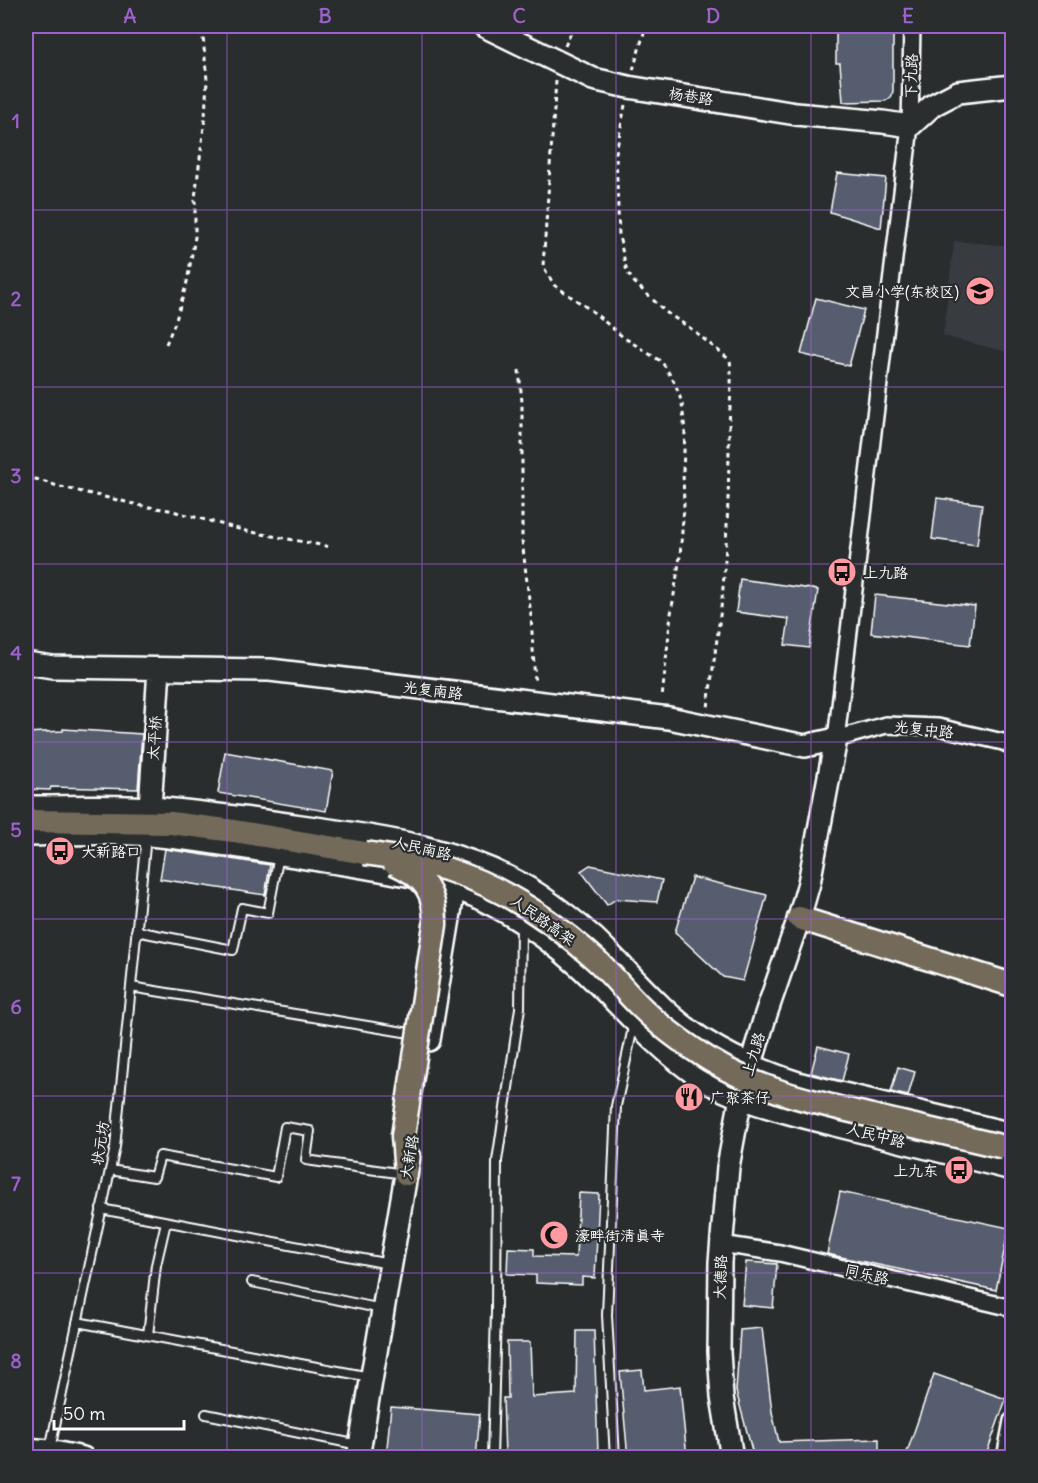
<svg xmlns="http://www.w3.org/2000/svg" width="1038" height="1483" viewBox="0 0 1038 1483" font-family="Delius,'LXGW WenKai TC',sans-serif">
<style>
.built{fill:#383b41}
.building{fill:#575d6e;stroke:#fff;stroke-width:1.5}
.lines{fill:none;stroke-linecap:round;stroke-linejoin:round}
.lane-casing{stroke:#fff;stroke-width:12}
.street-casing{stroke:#fff;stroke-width:20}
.secondary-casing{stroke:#fff;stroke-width:26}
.primary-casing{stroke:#fff;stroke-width:27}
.path{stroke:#fff;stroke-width:3;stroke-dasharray:4.5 4.5;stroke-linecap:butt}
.lane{stroke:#2a2d2e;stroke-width:8}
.street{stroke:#2a2d2e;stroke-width:15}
.secondary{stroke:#2a2d2e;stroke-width:21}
.primary{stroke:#736b5a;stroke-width:22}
.primary-bridge-casing{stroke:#fff;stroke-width:27;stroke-linecap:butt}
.primary-bridge{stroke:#736b5a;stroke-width:22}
.grid{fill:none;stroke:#9c61cf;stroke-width:1.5;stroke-opacity:0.55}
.labels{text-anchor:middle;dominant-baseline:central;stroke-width:4.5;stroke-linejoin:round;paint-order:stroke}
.street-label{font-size:15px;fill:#fff;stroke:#2a2d2e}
.poi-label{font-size:15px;fill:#fff;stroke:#2a2d2e;text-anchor:start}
.neatline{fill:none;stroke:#9c61cf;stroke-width:2}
.grid-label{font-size:20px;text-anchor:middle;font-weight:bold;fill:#9c61cf}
</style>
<rect width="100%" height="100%" fill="#2a2d2e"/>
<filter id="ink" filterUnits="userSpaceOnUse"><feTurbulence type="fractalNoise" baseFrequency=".0167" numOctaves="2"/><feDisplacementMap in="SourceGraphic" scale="12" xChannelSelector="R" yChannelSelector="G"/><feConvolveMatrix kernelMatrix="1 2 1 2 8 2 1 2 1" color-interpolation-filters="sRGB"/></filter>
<g filter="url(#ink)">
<path class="built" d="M954,241L1012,246V353L943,336Z"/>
<path class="building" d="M836,26H893V91L891,98L885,101L843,102L840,63H836Z
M837,173L886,178L881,228L830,212Z
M816,298L864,310L849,366L801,354Z
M937,498L982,504L977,545L932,539Z
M740,579L818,590L809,648L785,645L789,619L736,612Z
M875,595L975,606L970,645L871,633Z
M63,729L142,734L138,789L51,787L50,790L26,789V733L63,731Z
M225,752L333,771L326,811L218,793Z
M165,849L270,865L265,895L160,879Z
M590,865L662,880L657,902L616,899L607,905L581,871Z
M692,877L767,895L743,981L723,977L675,932Z
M818,1046L849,1054L842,1081L811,1073Z
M898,1067L915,1072L908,1096L891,1092Z
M840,1192L1009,1228L996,1290L827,1254Z
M579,1193L599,1194L595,1278L582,1277V1285L536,1283V1275L507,1274L508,1248L534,1249V1256L576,1257Z
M746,1262L777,1264L773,1308L742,1305Z
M762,1328L772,1412L779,1442L879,1439V1458H754L736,1391L740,1330Z
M577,1331H594L598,1453L505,1455L503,1398H508L507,1342H530L532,1397L576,1394Z
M642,1370L644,1390L680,1386L687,1458H628L620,1372Z
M934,1374L1006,1399L985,1458H905Z
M391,1407L480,1414L476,1458H386Z"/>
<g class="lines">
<g class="lane-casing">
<path id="lane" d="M136,931L233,950L242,908L268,913L279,855
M131,987L416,1034
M110,1170L154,1177L160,1156L276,1177L285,1127L310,1131L306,1160L404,1174
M101,1209L389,1264
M252,1282L382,1309
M77,1322L370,1377
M148,1335L156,1265L166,1222
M206,1414L359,1445
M50,1449L115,1147L146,836
M492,1458L496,1312L497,1161L520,1008L521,926
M615,1458L607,1315L616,1106L634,1023"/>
</g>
<g class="street-casing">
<path id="street" d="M912,26L910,126L836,739L886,725L938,727L1003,742L1012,746
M721,1244L780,1253L1012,1308
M1005,1458L1012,1421"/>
</g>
<g class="secondary-casing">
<path id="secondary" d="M484,26L593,79L628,87L796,114L883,122L910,126L933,105L958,92L1012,86
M26,663L53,667L270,670L669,718L805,746L836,739L809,883L799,918L766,1014L741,1097L728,1167L720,1262L719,1352L722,1397L732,1458
M26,807C68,807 110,805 153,808C203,812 252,819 301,826C383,837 469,849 539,895C558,908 576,922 593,937C629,971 660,1012 702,1039C733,1059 766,1073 801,1084L1012,1134
M150,808L159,669
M26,835C67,834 108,832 149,835C209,840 267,852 325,861C376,869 430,876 477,897C515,915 548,938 579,966C619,1003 653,1045 698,1076C737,1102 790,1113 835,1125C894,1140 953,1154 1012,1169
M429,1040L456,876
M26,1449L49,1451L83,1458
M358,1458L409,1157"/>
</g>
<g class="primary-casing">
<path id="primary" d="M26,821L171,823L234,831L365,853
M799,918L1012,985
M403,1136L406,1174"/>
</g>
<path class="path" d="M565,46L574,26
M633,70L646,26
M556,81L543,266L554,285L592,311L623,337L662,362L675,383L682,403L685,432L683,471L684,507L680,556L671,614L662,698
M625,105L616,153L619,236L627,272L635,283L667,313L690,328L730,360C733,383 729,409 729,433C729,488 727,544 722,599C718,635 712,672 708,708
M166,344L176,320L187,282L195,237V198L205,118L207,80L202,26
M519,370L522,402V540L531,616L535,682
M26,476L61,487L143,506L169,510L246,531L331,547"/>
<use href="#lane" class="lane"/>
<use href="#street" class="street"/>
<use href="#secondary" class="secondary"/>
<use href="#primary" class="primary"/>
<g class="primary-bridge-casing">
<path id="primary-bridge" d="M365,853C393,857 422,861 449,870C504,888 552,920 595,959C612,974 625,992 642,1008C662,1028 686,1045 710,1060C761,1091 814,1102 872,1116C916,1126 960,1137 1004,1147
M394,863C424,876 436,892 435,925L403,1136"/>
</g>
<use href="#primary-bridge" class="primary-bridge"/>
</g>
</g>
<path class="grid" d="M227,26V1458M422,26V1458M616,26V1458M811,26V1458M26,210H1012M26,387H1012M26,564H1012M26,742H1012M26,919H1012M26,1096H1012M26,1273H1012"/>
<defs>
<g id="school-disc" transform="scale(1.5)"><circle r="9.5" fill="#ff9aa2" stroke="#2a2d2e"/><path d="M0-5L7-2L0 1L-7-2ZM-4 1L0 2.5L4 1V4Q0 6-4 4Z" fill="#111"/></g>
<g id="bus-disc" transform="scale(1.5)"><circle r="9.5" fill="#ff9aa2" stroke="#2a2d2e"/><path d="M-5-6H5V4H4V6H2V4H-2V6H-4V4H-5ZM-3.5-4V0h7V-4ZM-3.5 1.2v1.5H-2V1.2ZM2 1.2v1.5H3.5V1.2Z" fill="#111"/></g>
<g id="restaurant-disc" transform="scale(1.5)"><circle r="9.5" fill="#ff9aa2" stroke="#2a2d2e"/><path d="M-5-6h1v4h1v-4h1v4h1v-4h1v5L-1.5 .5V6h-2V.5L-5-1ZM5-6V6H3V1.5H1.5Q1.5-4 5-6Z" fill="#111"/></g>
<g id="mosque-disc" transform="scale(1.5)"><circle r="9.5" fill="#ff9aa2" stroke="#2a2d2e"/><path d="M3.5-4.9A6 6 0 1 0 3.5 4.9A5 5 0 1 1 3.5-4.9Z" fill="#111"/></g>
</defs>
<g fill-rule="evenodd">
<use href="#school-disc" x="980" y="291"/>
<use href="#bus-disc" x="842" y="572"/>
<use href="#bus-disc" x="60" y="851"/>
<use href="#restaurant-disc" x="689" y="1097"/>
<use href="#bus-disc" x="959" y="1170"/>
<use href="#mosque-disc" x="554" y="1235"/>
</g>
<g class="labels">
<g class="street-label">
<text transform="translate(911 76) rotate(-89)">下九路</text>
<text transform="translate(691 96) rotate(9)">杨巷路</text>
<text transform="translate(433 690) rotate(7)">光复南路</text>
<text transform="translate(924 729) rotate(6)">光复中路</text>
<text transform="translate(154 738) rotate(-86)">太平桥</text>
<text transform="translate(422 848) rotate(13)">人民南路</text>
<text transform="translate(543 920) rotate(35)">人民路高架</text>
<text transform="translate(753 1054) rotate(-73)">上九路</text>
<text transform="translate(876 1135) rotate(14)">人民中路</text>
<text transform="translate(100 1143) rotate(-81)">状元坊</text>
<text transform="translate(409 1157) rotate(-80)">大新路</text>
<text transform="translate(867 1274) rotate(13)">同乐路</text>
<text transform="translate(720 1277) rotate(-88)">大德路</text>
</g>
<g class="poi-label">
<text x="959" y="291" text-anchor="end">文昌小学(东校区)</text>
<text x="863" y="572">上九路</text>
<text x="81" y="851">大新路口</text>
<text x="710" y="1097">广聚茶仔</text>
<text x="938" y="1170" text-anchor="end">上九东</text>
<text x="575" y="1235">濠畔街清真寺</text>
</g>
</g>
<rect width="1038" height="1483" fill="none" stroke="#2a2d2e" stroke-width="66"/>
<path d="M54 1420v9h130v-9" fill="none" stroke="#ffffff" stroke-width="3"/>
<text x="63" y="1420" font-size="18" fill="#ffffff" stroke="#2a2d2e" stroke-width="4.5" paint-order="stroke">50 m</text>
<rect x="33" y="33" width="972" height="1417" class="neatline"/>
<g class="grid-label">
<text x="130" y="23">A</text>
<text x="325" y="23">B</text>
<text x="519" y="23">C</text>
<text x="713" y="23">D</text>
<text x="908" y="23">E</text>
<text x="16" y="128">1</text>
<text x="16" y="306">2</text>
<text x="16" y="483">3</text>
<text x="16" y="660">4</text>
<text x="16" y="837">5</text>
<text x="16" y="1014">6</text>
<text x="16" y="1191">7</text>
<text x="16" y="1368">8</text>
</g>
</svg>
